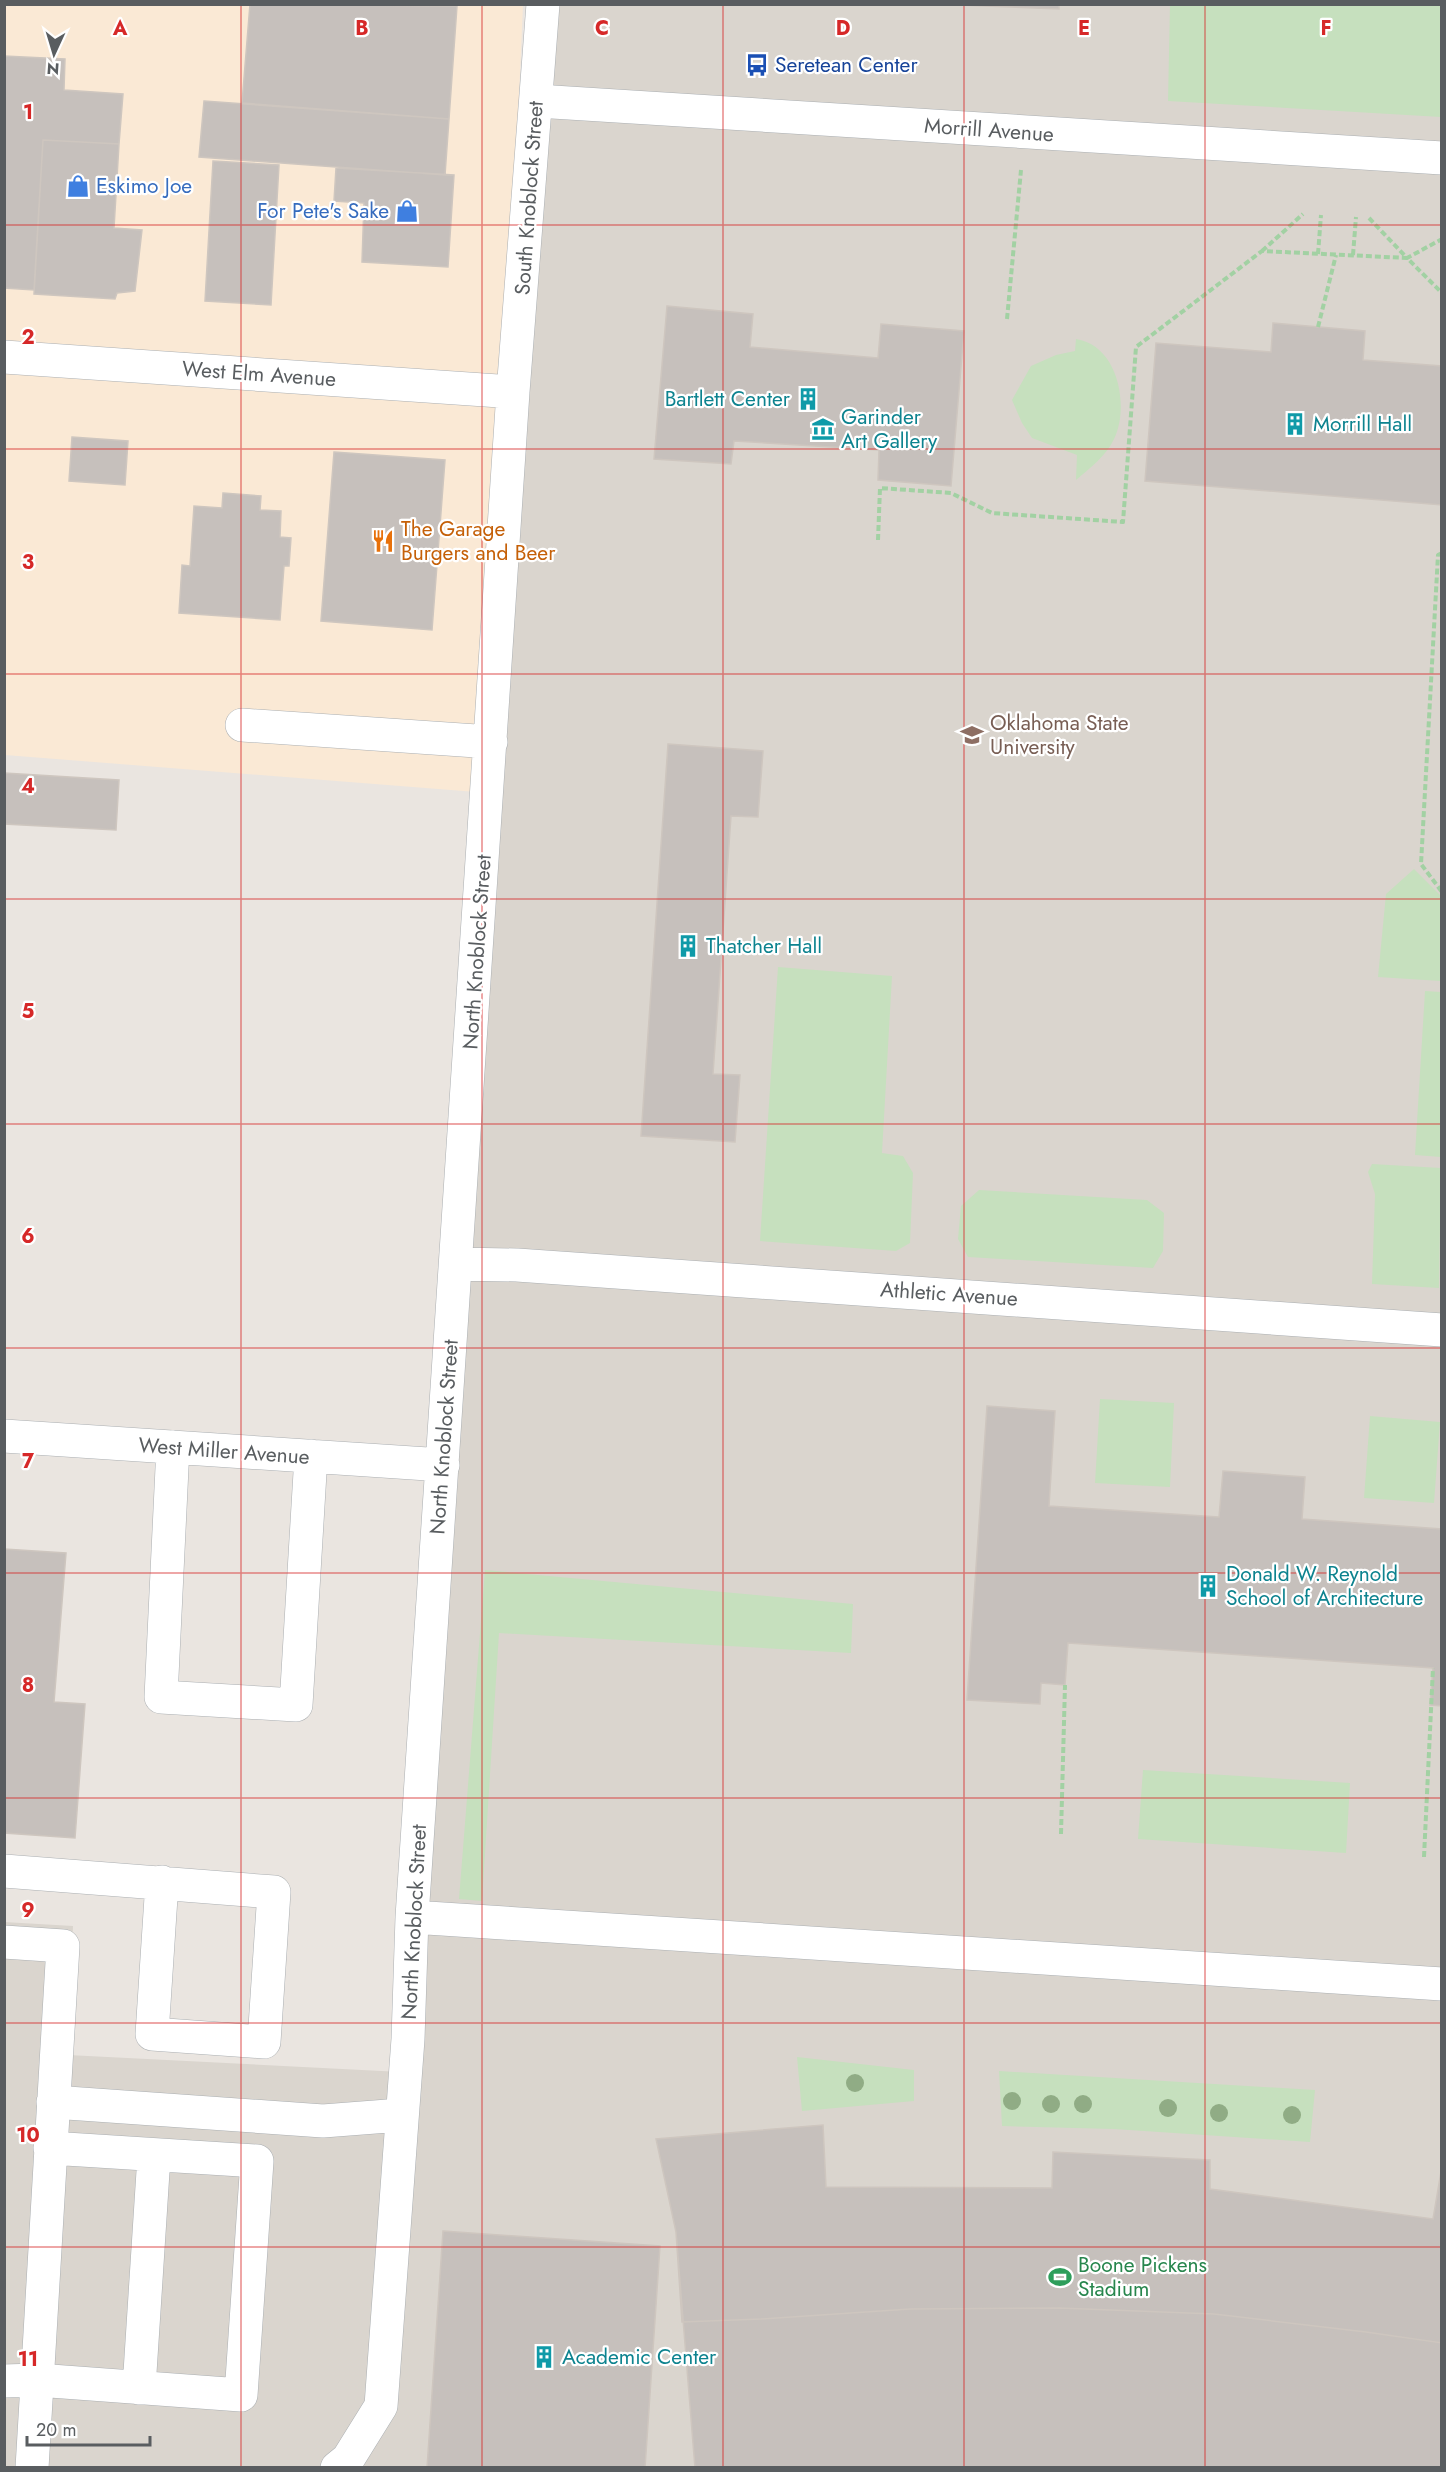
<svg xmlns="http://www.w3.org/2000/svg" width="1446" height="2472" viewBox="0 0 1446 2472" font-family="Jost,sans-serif">
<style>
.commercial{fill:#fae9d5}
.education{fill:#dad5ce}
.green{fill:#c6e0be}
.building{fill:#c6c0bc;stroke:#cec6bf;stroke-width:1.5}
.lines{fill:none;stroke-linecap:round;stroke-linejoin:round}
.minor-casing{stroke:#abafb2;stroke-width:34}
.path{stroke:#a2d1a3;stroke-width:4;stroke-dasharray:6 3;stroke-linecap:butt}
.minor{stroke:#fff;stroke-width:33}
.tree{fill:#90ac85}
.grid{fill:none;stroke:#d62828;stroke-width:1.5;stroke-opacity:0.55}
.labels{text-anchor:middle;dominant-baseline:central;stroke-width:4.5;stroke-linejoin:round;paint-order:stroke}
.transit-label{font-size:21px;fill:#164399;stroke:#fff;text-anchor:start}
.street-label{font-size:21px;fill:#595d60;stroke:#fff}
.shop-label{font-size:21px;fill:#366cbe;stroke:#fff;text-anchor:start}
.culture-label{font-size:21px;fill:#0d838f;stroke:#fff;text-anchor:start}
.food-label{font-size:21px;fill:#c56008;stroke:#fff;text-anchor:start}
.education-label{font-size:21px;fill:#785e54;stroke:#fff;text-anchor:start}
.leisure-label{font-size:21px;fill:#27864d;stroke:#fff;text-anchor:start}
.grid-label{font-size:20px;text-anchor:middle;font-weight:bold;fill:#d62828;stroke:#fff;stroke-width:4.5;stroke-linejoin:round;paint-order:stroke}
</style>
<rect width="100%" height="100%" fill="#eae5e0"/>
<path class="commercial" d="M4,5H523L489,793L5,755Z"/>
<path class="education" d="M558,5H1441V2467H5L4,1922L73,1926L68,2055L401,2072Z"/>
<path class="green" d="M1170,4L1441,5V117L1168,101Z
M1076,339C1118,345 1130,406 1114,439C1106,456 1090,468 1076,480L1077,455L1032,438L1022,423L1012,400L1031,366L1056,355L1075,351Z
M1414,869L1441,896V981L1378,977L1386,894Z
M778,967L892,976L882,1153L903,1156L913,1173L910,1243L896,1251L760,1241Z
M1425,991L1441,992V1157L1415,1155Z
M1372,1164L1441,1168L1439,1288L1372,1284L1375,1194L1368,1172Z
M979,1190L1147,1200L1164,1213L1163,1251L1153,1268L968,1257L958,1239L961,1206Z
M1100,1399L1174,1403L1170,1487L1095,1483Z
M1370,1416L1440,1422L1434,1503L1364,1498Z
M485,1570L853,1604L851,1653L499,1633L482,1901L459,1899Z
M1143,1770L1350,1783L1346,1853L1138,1839Z
M797,2057L914,2070V2101L802,2111Z
M999,2071L1315,2090L1310,2142L1114,2129L1002,2126Z"/>
<path class="building" d="M250,4L457,6L449,119L242,103Z
M933,4H1059V9Z
M4,56L65,59L64,90L123,94L119,144L43,140L34,290L4,288Z
M204,101L449,119L445,175L199,157Z
M43,140L119,144L114,228L142,230L135,291L117,293L115,299L34,294Z
M213,161L279,165L271,305L205,301Z
M336,168L454,175L448,267L362,262L364,203L334,201Z
M667,306L753,314L750,347L878,358L881,324L964,331L951,486L878,480L879,450L734,441L731,464L654,459Z
M1273,323L1365,331L1363,360L1442,366V505L1145,481L1156,343L1271,352Z
M72,437L128,441L125,485L69,481Z
M334,452L445,460L432,630L321,621Z
M223,493L261,496L260,510L281,511L280,537L291,538L289,566H284L280,620L179,613L182,565L190,566L194,506L222,508Z
M668,744L763,751L758,817L731,816L713,1074L740,1075L735,1142L641,1136Z
M4,773L119,780L116,830L4,824Z
M987,1406L1055,1411L1049,1506L1219,1517L1223,1471L1305,1477L1302,1519L1442,1529V1706L1430,1705L1433,1668L1068,1643L1065,1685L1041,1683L1040,1704L967,1700Z
M4,1549L66,1553L54,1702L85,1704L75,1838L4,1833Z
M823,2125L826,2187L1052,2188L1053,2152L1210,2160V2189L1433,2219L1442,2166V2468H695L676,2232L656,2139Z
M823,2125L826,2187L1052,2188L1053,2152L1210,2160V2189L1433,2219L1442,2166V2343L1366,2332L1214,2314L1059,2308L910,2309L761,2319L682,2322L676,2232L656,2139Z
M443,2231L660,2246L645,2468H427Z"/>
<g class="lines">
<g class="minor-casing">
<path id="minor" d="M537,101L1442,158
M4,357L513,392
M242,725L491,742
M456,1264L517,1265L1442,1330
M4,1436L443,1465
M173,1447L161,1697L296,1705L311,1456
M4,1871L274,1892L264,2042L152,2034L162,1882
M412,1917L1442,1984
M4,1942L63,1946L32,2468
M53,2102L323,2121L401,2115
M4,2381L37,2380L241,2395L257,2161L50,2148
M139,2388L154,2156
M337,2468L348,2459L381,2406L408,2039L412,1917L513,392L543,4"/>
</g>
<path class="path" d="M1369,218L1407,258L1442,239
M1262,251L1303,214
M1318,254L1321,215
M1353,255L1356,217
M1007,319L1021,170
M1318,327L1336,255
M878,540L880,488L951,493L992,513L1123,522L1136,347L1262,251L1407,258L1442,293
M1442,553L1438,555L1421,864L1442,892
M1061,1834L1065,1685
M1424,1857L1433,1668"/>
<use href="#minor" class="minor"/>
</g>
<g class="tree">
<circle cx="855" cy="2083" r="9"/>
<circle cx="1012" cy="2101" r="9"/>
<circle cx="1051" cy="2104" r="9"/>
<circle cx="1083" cy="2104" r="9"/>
<circle cx="1168" cy="2108" r="9"/>
<circle cx="1219" cy="2113" r="9"/>
<circle cx="1292" cy="2115" r="9"/>
</g>
<path class="grid" d="M241,4V2468M482,4V2468M723,4V2468M964,4V2468M1205,4V2468M4,225H1442M4,449H1442M4,674H1442M4,899H1442M4,1124H1442M4,1348H1442M4,1573H1442M4,1798H1442M4,2023H1442M4,2247H1442"/>
<defs>
<g id="bus-bare" transform="scale(1.8)"><path d="M-5-6H5V4H4V6H2V4H-2V6H-4V4H-5ZM-3.5-4V0h7V-4ZM-3.5 1.2v1.5H-2V1.2ZM2 1.2v1.5H3.5V1.2Z" fill="#1a4fb4" stroke="#fff" stroke-width="2.5" paint-order="stroke"/></g>
<g id="shop-bare" transform="scale(1.8)"><path d="M-5-2.5h2.3a2.7 3.5 0 0 1 5.4 0H5L5.5 6h-11ZM-1.5-2.5h3a1.5 2.3 0 0 0-3 0Z" fill="#3f7fe0" stroke="#fff" stroke-width="2.5" paint-order="stroke"/></g>
<g id="building-bare" transform="scale(1.8)"><path d="M-4-6H4V6H1V3H-1V6H-4ZM-2.5-4.3h1.7v1.8h-1.7ZM.8-4.3h1.7v1.8H.8ZM-2.5-1h1.7V.8h-1.7ZM.8-1h1.7V.8H.8Z" fill="#0f9aa8" stroke="#fff" stroke-width="2.5" paint-order="stroke"/></g>
<g id="museum-bare" transform="scale(1.8)"><path d="M0-6L6-3V-2H-6V-3ZM-5-1h2V3h-2ZM-1-1h2V3h-2ZM3-1h2V3H3ZM-6 4H6V6H-6Z" fill="#0f9aa8" stroke="#fff" stroke-width="2.5" paint-order="stroke"/></g>
<g id="restaurant-bare" transform="scale(1.8)"><path d="M-5-6h1v4h1v-4h1v4h1v-4h1v5L-1.5 .5V6h-2V.5L-5-1ZM5-6V6H3V1.5H1.5Q1.5-4 5-6Z" fill="#e8710a" stroke="#fff" stroke-width="2.5" paint-order="stroke"/></g>
<g id="university-bare" transform="scale(1.8)"><path d="M0-5L7-2L0 1L-7-2ZM-4 1L0 2.5L4 1V4Q0 6-4 4Z" fill="#8d6e63" stroke="#fff" stroke-width="2.5" paint-order="stroke"/></g>
<g id="stadium-bare" transform="scale(1.8)"><path d="M0-5a6.5 5 0 1 0 0 10a6.5 5 0 1 0 0-10ZM-3.5-1.8h7v3.6h-7Z" fill="#2e9e5b" stroke="#fff" stroke-width="2.5" paint-order="stroke"/></g>
</defs>
<g fill-rule="evenodd">
<use href="#bus-bare" x="757" y="65"/>
<use href="#shop-bare" x="78" y="186"/>
<use href="#shop-bare" x="407" y="211"/>
<use href="#building-bare" x="808" y="399"/>
<use href="#building-bare" x="1295" y="424"/>
<use href="#museum-bare" x="823" y="429"/>
<use href="#restaurant-bare" x="383" y="541"/>
<use href="#university-bare" x="972" y="735"/>
<use href="#building-bare" x="688" y="946"/>
<use href="#building-bare" x="1208" y="1586"/>
<use href="#stadium-bare" x="1060" y="2277"/>
<use href="#building-bare" x="544" y="2357"/>
</g>
<g class="labels">
<g class="transit-label">
<text x="775" y="65">Seretean Center</text>
</g>
<g class="street-label">
<text transform="translate(989 130) rotate(4)">Morrill Avenue</text>
<text transform="translate(529 198) rotate(-86)">South Knoblock Street</text>
<text transform="translate(259 374) rotate(4)">West Elm Avenue</text>
<text transform="translate(477 952) rotate(-86)">North Knoblock Street</text>
<text transform="translate(949 1294) rotate(4)">Athletic Avenue</text>
<text transform="translate(444 1437) rotate(-86)">North Knoblock Street</text>
<text transform="translate(224 1451) rotate(4)">West Miller Avenue</text>
<text transform="translate(414 1922) rotate(-87)">North Knoblock Street</text>
</g>
<g class="shop-label">
<text x="96" y="186">Eskimo Joe</text>
<text x="389" y="211" text-anchor="end">For Pete's Sake</text>
</g>
<g class="culture-label">
<text x="790" y="399" text-anchor="end">Bartlett Center</text>
<text x="841" y="417">Garinder<tspan x="841" dy="24">Art Gallery</tspan></text>
<text x="1313" y="424">Morrill Hall</text>
<text x="706" y="946">Thatcher Hall</text>
<text x="1226" y="1574">Donald W. Reynold<tspan x="1226" dy="24">School of Architecture</tspan></text>
<text x="562" y="2357">Academic Center</text>
</g>
<g class="food-label">
<text x="401" y="529">The Garage<tspan x="401" dy="24">Burgers and Beer</tspan></text>
</g>
<g class="education-label">
<text x="990" y="723">Oklahoma State<tspan x="990" dy="24">University</tspan></text>
</g>
<g class="leisure-label">
<text x="1078" y="2265">Boone Pickens<tspan x="1078" dy="24">Stadium</tspan></text>
</g>
</g>
<g class="grid-label">
<text x="120" y="35">A</text>
<text x="362" y="35">B</text>
<text x="602" y="35">C</text>
<text x="843" y="35">D</text>
<text x="1084" y="35">E</text>
<text x="1326" y="35">F</text>
<text x="28" y="119">1</text>
<text x="28" y="344">2</text>
<text x="28" y="569">3</text>
<text x="28" y="793">4</text>
<text x="28" y="1018">5</text>
<text x="28" y="1243">6</text>
<text x="28" y="1468">7</text>
<text x="28" y="1692">8</text>
<text x="28" y="1917">9</text>
<text x="28" y="2142">10</text>
<text x="28" y="2366">11</text>
</g>
<rect width="1446" height="2472" fill="none" stroke="#595d60" stroke-width="12"/>
<g transform="translate(54 54) rotate(184)" stroke="#ffffff" stroke-width="4.5" paint-order="stroke">
<path d="M0-4.5L10 22L0 15L-10 22Z" fill="#595d60"/>
<text y="-9" font-size="16" font-weight="bold" text-anchor="middle" fill="#595d60">N</text>
</g>
<path d="M27 2436v9h123v-9" fill="none" stroke="#595d60" stroke-width="3"/>
<text x="36" y="2436" font-size="18" fill="#595d60" stroke="#ffffff" stroke-width="4.5" paint-order="stroke">20 m</text>
</svg>
